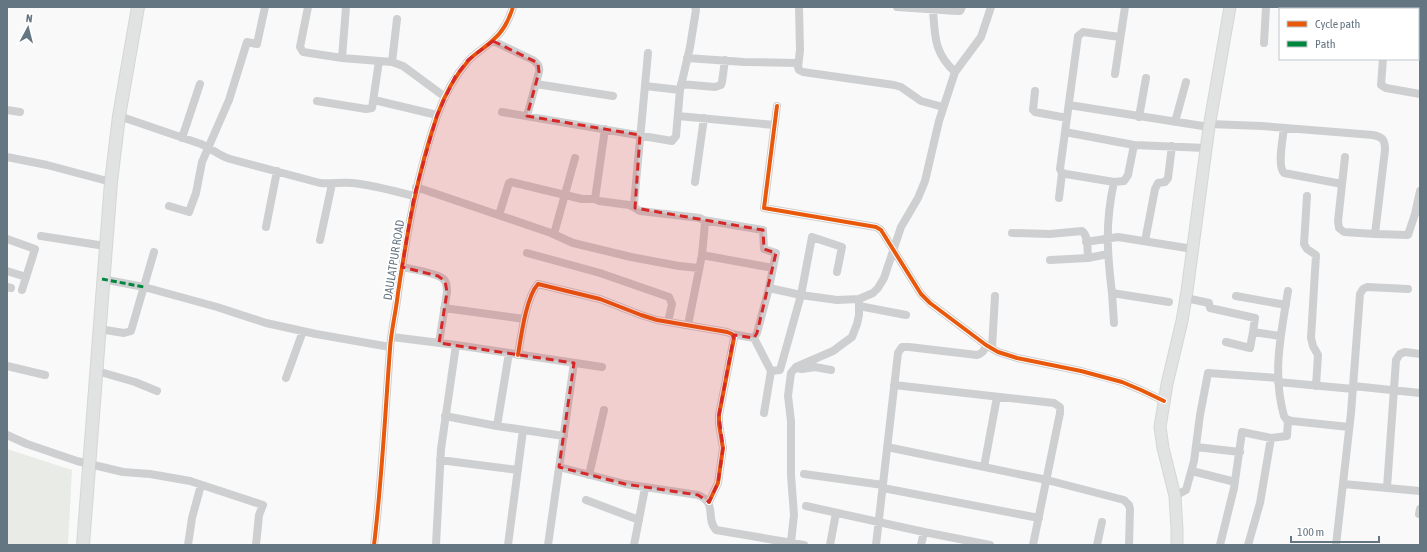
<svg xmlns="http://www.w3.org/2000/svg" width="1427" height="552" viewBox="0 0 1427 552" font-family="'Asap Condensed',sans-serif">
<style>
.green{fill:#e8ebe6}
.lines{fill:none;stroke-linecap:round;stroke-linejoin:round}
.major-casing{stroke:#d5d6d7;stroke-width:13}
.highway-casing{stroke:#d5d6d6;stroke-width:14}
.minor{stroke:#cecfd0;stroke-width:8}
.major{stroke:#e1e2e2;stroke-width:11}
.highway{stroke:#e1e2e2;stroke-width:12}
.quiet{stroke:#00873e;stroke-width:3;stroke-dasharray:6 3;stroke-linecap:butt}
.cycleway-casing{stroke:#fff;stroke-width:6}
.cycleway{stroke:#e8590c;stroke-width:4}
.marked{fill:#d62828;fill-opacity:0.2;stroke:#d62828;stroke-width:3;stroke-dasharray:8 5;stroke-linejoin:round}
.labels{text-anchor:middle;dominant-baseline:central;stroke-width:4;stroke-linejoin:round;paint-order:stroke}
.street-label{font-size:12px;fill:#657683;stroke:#fff}
</style>
<rect width="100%" height="100%" fill="#f9f9f9"/>
<path class="green" d="M7,449L72,470L68,545H7Z"/>
<g class="lines">
<g class="major-casing">
<path id="major" d="M1177,545V529L1175,496L1163,448L1160,427L1167,384L1182,321L1187,291L1209,127L1230,7"/>
</g>
<g class="highway-casing">
<path id="highway" d="M83,545L111,182L119,116L138,7"/>
</g>
<path class="minor" d="M308,7L300,47L303,52L342,58L392,62L403,66L445,97
M799,7L800,50L798,67L799,70L803,72L894,85L901,87L921,101L943,107
M897,7L957,11H960L962,7
M933,10C935,36 934,53 955,72
M493,41L533,60C538,64 540,66 539,72L527,116
M1264,43L1266,7
M648,53L634,204L635,208L640,211L700,218L704,220L705,223L702,255L688,325
M342,58L346,7
M687,58L744,62L798,63
M1383,59L1381,85L1386,88L1420,94
M392,62L397,19
M1115,74L1125,7
M536,84L613,96
M681,84L715,87L721,85L722,82L725,60
M645,86L680,90
M1035,91L1033,110L1035,112L1067,118
M374,100L437,115
M317,101L366,109L372,108L379,61
M1069,105L1209,127
M777,106L764,208L876,227L881,230L921,294L930,303L986,345L998,352L1017,358L1081,371L1122,382L1141,390L1164,401
M7,110L20,112
M502,112L672,141L676,136L680,90L690,47L696,10L695,7
M119,116L201,144C211,148 219,156 230,159L320,183C331,184 341,182 352,183C373,185 394,191 414,196
M678,116L774,125
M1139,117L1146,78
M1175,122L1186,82
M1209,124L1262,126L1373,135C1383,137 1385,140 1385,150L1375,234L1408,235L1415,214L1420,191
M1284,128C1283,138 1277,166 1284,173L1342,184
M1065,132L1134,145L1128,175L1124,181L1114,182C1105,223 1107,252 1112,293L1169,302
M182,138L200,84
M1134,145L1206,148
M7,157L47,165L111,182
M1345,157L1338,221L1339,228L1344,232L1375,234
M695,182L704,118
M1114,182L1066,174L1062,173L1060,169L1078,36L1083,32L1120,37
M416,187L551,233L573,243L631,257L679,266L699,268
M1307,196L1304,244L1307,249L1316,255L1311,338L1313,346L1318,355L1316,386
M1059,198L1062,173
M595,199L605,129
M169,206L189,212L196,193L202,162L229,100L247,42L257,44L265,7
M499,215L508,186L509,183L511,182L582,199H595L599,201L629,205L635,208
M703,220L763,230L764,249L776,253L769,288
M266,227L277,171
M1012,233L1050,234L1082,231C1089,236 1087,250 1088,258
M554,234L575,158
M41,236L105,246
M7,239L35,249L22,290
M320,240L332,184
M1145,241L1155,189L1158,183L1165,182L1168,178L1172,146
M1086,242L1118,237L1193,249
M527,253L600,273L669,297L672,304L668,322
M702,255L773,268
M1050,260L1088,258L1108,254
M402,267C411,269 436,273 442,278C447,281 447,287 447,292L439,343
M7,271L26,277
M102,279L144,287L217,307L266,323L316,334L390,347
M7,287L11,288
M1288,291C1281,334 1272,373 1284,416L1286,419L1292,421L1349,427
M1112,293L1114,323
M1236,296L1286,305
M1186,298L1209,303L1210,308L1255,318L1253,332L1280,336
M859,306L906,315
M444,308L524,319
M99,329L124,333L131,331L154,252
M732,334L754,338L757,333L769,288L801,295L837,300L859,299L873,293L878,288L884,278L901,227L918,198L925,181L939,121L955,72L981,37L991,7
M392,337L456,345L602,367
M754,338L771,371L764,413
M1226,342L1250,348L1253,332
M992,348L995,296
M518,355C521,337 526,297 538,284L600,299L641,315L657,320L727,332L732,334L734,338L719,415V424L723,448L718,483L709,502
M7,366L45,375
M796,368L802,369L815,367L831,370
M97,371L135,382L157,391
M771,371L780,370L801,295L812,237L842,247L837,272
M286,378L303,331
M1278,382L1353,389
M894,385L1054,403L1060,407V413L1033,545
M1353,386L1420,393
M445,416L497,426L564,436
M497,426L509,353
M7,435L27,444L77,461L123,472L150,474L190,481L263,505L259,515L256,545
M887,447L1047,480L1124,500L1129,505L1130,509L1129,545
M1196,447L1240,452
M440,460L518,470
M559,467L625,484L698,495C718,503 705,518 716,530L804,545
M984,467L997,397
M1192,471L1235,482
M804,474L883,485
M589,475L604,410
M1343,484L1387,488L1396,360L1400,354L1405,352L1420,354
M883,488L1039,518
M1387,488L1420,491
M1175,496L1186,490L1194,461L1200,415L1208,373L1278,378
M586,500L639,520
M806,506L924,532L990,545
M1419,514L1420,509
M791,542L794,515L791,475V421L788,396L791,373L796,367L833,351L852,337L857,324L859,315V299
M188,545L192,518L201,485
M374,545C382,480 385,415 390,349C391,331 396,312 398,293C407,233 417,174 437,116C444,96 454,77 468,61C475,53 485,48 493,40C504,31 509,20 513,7
M436,545L441,449L456,345
M508,545L523,430
M548,545L574,363
M634,545L645,488
M830,545L836,513
M876,545L898,353L902,347H909L977,355C983,353 984,351 986,345
M921,545L924,532
M1097,545L1102,522
M1220,545L1234,488L1242,432L1271,438L1287,436L1288,420
M1248,545L1260,503L1271,438
M1336,545L1351,413L1360,294L1363,289L1367,287L1408,289"/>
<use href="#major" class="major"/>
<use href="#highway" class="highway"/>
<path class="quiet" d="M102,279L144,287"/>
<g class="cycleway-casing">
<path id="cycleway" d="M777,106L764,208L876,227L881,230L921,294L930,303L986,345L998,352L1017,358L1081,371L1122,382L1141,390L1164,401
M518,355C521,337 526,297 538,284L600,299L641,315L657,320L727,332L732,334L734,338L719,415V424L723,448L718,483L709,502
M374,545C382,480 385,415 390,349C391,331 396,312 398,293C407,233 417,174 437,116C444,96 454,77 468,61C475,53 485,48 493,40C504,31 509,20 513,7"/>
</g>
<use href="#cycleway" class="cycleway"/>
</g>
<path class="marked" d="M493,41L538,63L539,72L527,116L640,135L635,208L763,230L764,249L776,253L757,333L754,338L734,335L719,415L723,448L718,483L709,502L698,495L625,484L559,467L574,363L439,343L447,292L445,281L438,276L402,267L414,196L437,115L455,77L468,60Z"/>
<g class="labels">
<g class="street-label">
<text transform="translate(394 260) rotate(-81)">DAULATPUR ROAD</text>
</g>
</g>
<rect width="1427" height="552" fill="none" stroke="#657683" stroke-width="16"/>
<rect x="1279" y="8" width="140" height="52" fill="#ffffff" stroke="#c1c8cd"/>
<rect x="1287" y="21" width="20" height="6" fill="#e8590c" stroke="#c1c8cd"/>
<text x="1315" y="28" font-size="12" fill="#657683">Cycle path</text>
<rect x="1287" y="41" width="20" height="6" fill="#00873e" stroke="#c1c8cd"/>
<text x="1315" y="48" font-size="12" fill="#657683">Path</text>
<g transform="translate(28 28) rotate(7)" stroke="#ffffff" stroke-width="3" paint-order="stroke">
<path d="M0-3L7 15L0 10L-7 15Z" fill="#657683"/>
<text y="-6" font-size="11" font-weight="bold" text-anchor="middle" fill="#657683">N</text>
</g>
<path d="M1291 536v6h88v-6" fill="none" stroke="#657683" stroke-width="2"/>
<text x="1297" y="536" font-size="12" fill="#657683" stroke="#ffffff" stroke-width="3" paint-order="stroke">100 m</text>
</svg>
